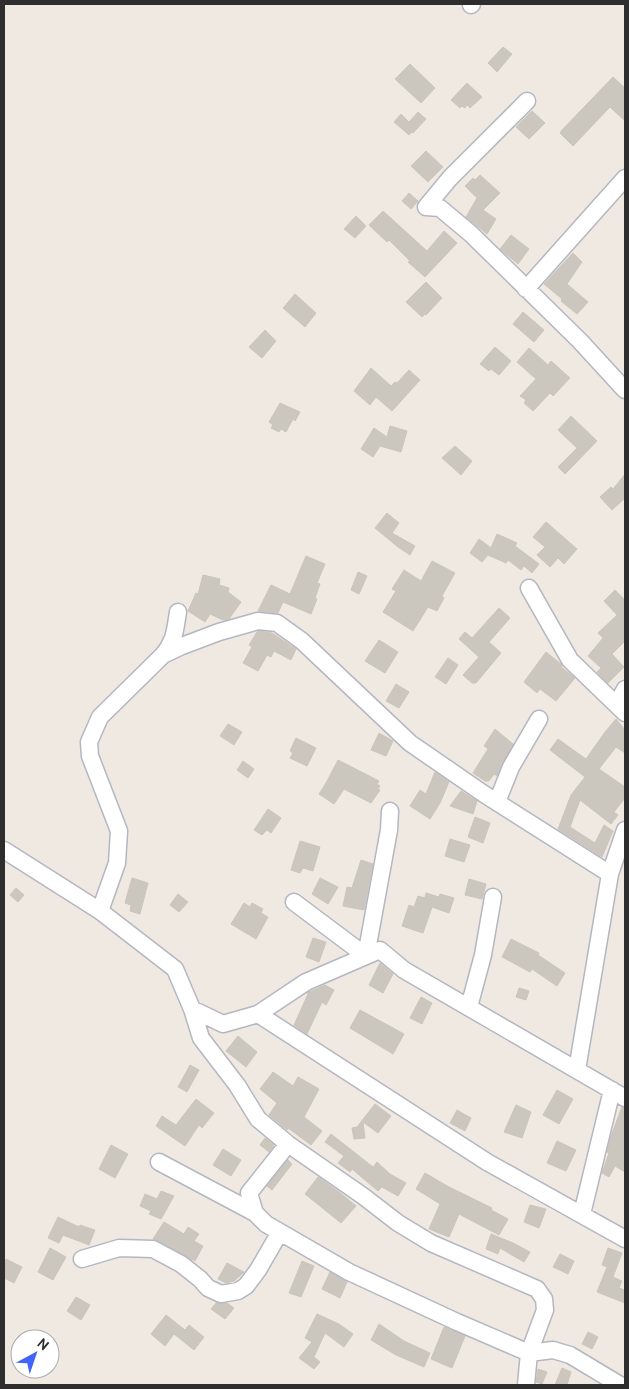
<svg xmlns="http://www.w3.org/2000/svg" width="629" height="1389" viewBox="0 0 629 1389" font-family="Cabin,sans-serif">
<style>
.building{fill:#cbc7bf;stroke:#cbc5ba}
.lines{fill:none;stroke-linecap:round;stroke-linejoin:round}
.minor-casing{stroke:#b4b7c1;stroke-width:19}
.minor{stroke:#fff;stroke-width:16}
</style>
<rect width="100%" height="100%" fill="#efe9e1"/>
<path class="building" d="M503,47L512,54L497,72L488,63Z
M410,64L435,88L421,103L395,79Z
M613,77L625,88V121L610,107L573,146L560,133L562,130Z
M467,83L482,97L470,108L467,105L465,108L462,106L460,108L451,100Z
M532,111L545,123L529,139L516,127Z
M418,112L426,119L413,133L412,132L409,135L394,122L401,114L409,122Z
M426,151L443,167L428,182L411,166Z
M480,175L500,193L483,210L496,219L487,234L466,217L477,198L465,186L473,178L475,180Z
M409,193L418,201L411,209L402,201Z
M383,211L427,251L444,231L457,243L425,277L408,262L410,261L389,240L387,242L369,225Z
M356,216L366,226L355,238L344,229Z
M511,235L529,249L518,264L500,249Z
M573,253L582,262L567,284L588,302L577,314L561,301L562,299L544,284Z
M426,282L442,298L426,315L425,314L422,317L406,302Z
M295,294L316,313L305,327L283,308Z
M523,312L544,330L534,342L513,324Z
M265,330L276,341L262,358L249,347Z
M495,347L511,361L499,375L491,369L489,371L480,364Z
M529,348L548,365L551,361L570,378L553,396L550,393L533,411L524,403L526,400L520,396L536,379L517,362Z
M371,368L391,386L395,382L397,383L409,370L420,380L392,411L376,397L370,405L354,391Z
M280,403L300,412L295,421L293,419L286,432L281,429L279,432L271,428L273,425L269,422Z
M571,416L597,441L565,474L558,467L577,448L558,430Z
M390,426L407,431L401,452L380,446L373,457L361,449L374,428L387,437Z
M455,446L472,461L461,475L442,458Z
M625,474V498L612,510L600,497L611,487L613,489Z
M387,513L399,523L392,533L415,546L410,555L398,547L375,528Z
M546,522L577,549L564,564L558,558L550,567L537,555L545,547L533,537Z
M497,534L517,543L515,546L539,564L532,573L524,566L521,570L508,560L506,563L488,555L482,562L470,553L479,539L491,548Z
M306,556L325,564L317,583L320,584L315,598L317,599L311,614L283,602L278,613L258,611L271,585L290,594Z
M432,561L455,573L442,596L444,598L437,611L428,607L413,631L383,612L396,591L392,589L404,570L421,581Z
M358,572L367,576L359,594L351,590Z
M203,575L220,579L219,585L229,588L228,592L241,602L229,619L223,620L210,614L205,622L188,611L196,593L198,594Z
M615,590L625,600V641L612,654L624,667L608,683L597,672L601,668L588,656L603,638L598,633L617,615L604,601Z
M499,608L510,618L489,642L501,653L476,683H472L463,675L479,657L459,639L465,632L472,638Z
M259,631L272,633L296,649L291,660L274,651L271,657L267,655L258,671L243,663L252,647L249,645L257,632Z
M379,640L398,652L385,673L365,661Z
M546,652L561,664L562,666L561,667L575,678L556,701L540,689L537,693L524,682Z
M448,658L458,665L446,684L435,677Z
M396,684L409,692L399,708L386,701Z
M616,719L625,730V753L616,747L599,769L625,787V798L614,812L618,815L611,824L580,800L570,827L595,843L604,825L613,831L602,857L558,829L571,795L585,777L550,750L558,739L586,759L605,732Z
M228,724L242,732L234,745L220,736Z
M495,729L513,744L497,776L494,774L489,781H485L473,773L488,749L484,746Z
M379,733L393,741L386,756L371,750Z
M296,738L316,748L307,766L290,758L293,753L290,751Z
M338,760L379,781L377,784L380,786L378,789L380,790L371,803L344,789L334,804L319,794L326,783Z
M243,761L254,769L248,778L237,770Z
M435,772L449,782L440,803L430,819L410,806L420,790L426,794Z
M461,791L477,801L473,814L450,806Z
M268,809L281,818L271,833L267,830L262,835L254,830Z
M475,817L490,823L483,843L468,837Z
M450,839L470,845L464,862L445,856Z
M300,841L320,847L313,871L303,868L300,873L291,870Z
M361,860L373,864L364,910L343,906L347,887L352,888Z
M132,878L148,883L140,914L130,911L131,905L125,903Z
M320,878L338,887L328,904L312,894Z
M469,879L486,884L482,899L465,895Z
M16,888L24,895L18,902L10,895Z
M426,893L439,897L440,894L454,898L449,913L432,907L423,933L402,926L409,905L414,907L418,896L425,898Z
M178,894L188,902L179,912L170,905Z
M244,903L250,907L252,903L263,909L261,913L268,917L256,939L231,924Z
M313,938L326,942L319,962L306,957Z
M511,939L539,953L538,955L565,973L557,986L532,969L530,972L502,957Z
M380,963L393,974L383,993L369,985Z
M325,985L334,990L326,1005L322,1002L307,1034L294,1025L308,994L307,993Z
M519,988L529,991L526,1000L516,997Z
M421,997L432,1003L422,1024L410,1018Z
M360,1010L404,1034L393,1054L350,1028Z
M238,1036L257,1052L246,1067L226,1051Z
M190,1065L199,1070L187,1092L178,1087Z
M273,1072L293,1086L298,1077L319,1089L304,1117L322,1131L311,1145L288,1128L287,1130L269,1115L277,1103L260,1089Z
M557,1090L573,1099L559,1124L543,1115Z
M196,1099L214,1113L202,1128L199,1125L185,1146L156,1126L162,1116L176,1125Z
M375,1104L391,1116L378,1133L363,1122L365,1138L354,1139L352,1128L357,1127Z
M516,1105L531,1112L522,1138L504,1132Z
M622,1107L625,1108V1172L615,1166L609,1177L602,1173L609,1153L607,1152L611,1136Z
M457,1110L471,1118L465,1131L450,1123Z
M331,1134L373,1167L377,1162L390,1174L406,1183L398,1196L382,1187L378,1191L352,1169L350,1172L338,1163L344,1156L325,1142Z
M265,1138L274,1145L269,1152L260,1145Z
M557,1141L576,1150L566,1171L547,1163Z
M111,1145L128,1154L115,1178L99,1169Z
M223,1149L241,1160L231,1176L213,1165Z
M288,1160L292,1164L272,1190L267,1186Z
M425,1173L449,1187L492,1208L491,1210L508,1219L499,1235L459,1214L449,1237L429,1229L440,1204L416,1189Z
M318,1177L339,1192L356,1206L341,1223L305,1194Z
M161,1191L174,1196L161,1219L149,1214L151,1211L140,1206L145,1194L157,1199Z
M530,1205L546,1209L539,1228L524,1222Z
M58,1217L79,1227L80,1225L95,1230L89,1245L63,1235L59,1243L48,1238Z
M164,1222L184,1234L188,1227L199,1234L194,1241L203,1246L195,1261L153,1239Z
M491,1234L513,1243L530,1252L524,1262L500,1248L498,1254L486,1249Z
M50,1248L66,1257L53,1280L38,1272Z
M608,1248L622,1253L613,1277L622,1281L619,1288L625,1290V1303L597,1292L607,1267L602,1265Z
M560,1254L574,1261L568,1274L553,1267Z
M6,1259L22,1267L14,1283L4,1278V1264Z
M302,1261L314,1266L301,1297L289,1293Z
M227,1263L244,1272L234,1281L226,1283L218,1279Z
M330,1272L347,1282L340,1298L322,1289Z
M76,1297L90,1305L81,1320L67,1311Z
M216,1303H227L234,1308L225,1319L211,1309Z
M317,1314L339,1324L353,1334L344,1347L325,1333L314,1357L320,1362L314,1369L299,1358L312,1342L305,1338Z
M166,1315L185,1330L189,1325L204,1337L194,1350L174,1334L165,1346L151,1334Z
M379,1324L404,1341L430,1353L424,1367L396,1355L371,1340Z
M444,1327L465,1336L452,1368L431,1359Z
M588,1332L598,1337L592,1349L582,1344Z
M562,1368L571,1372L567,1385H555Z
M538,1369L547,1372L542,1384L536,1382Z"/>
<g class="lines">
<g class="minor-casing">
<path id="minor" d="M471,5L472,4
M426,207L440,208L471,234L580,341L625,390
M426,207L450,178L527,101
M526,289L625,178
M529,588L570,660L625,713
M163,655C175,641 175,630 178,612
M617,704L625,689
M497,802L511,767L539,719
M4,850L100,911L175,969L192,1009L223,1024L258,1014L487,1162L625,1239
M294,902L366,956L389,830L390,811
M100,911L117,863L119,831L90,756L89,742L100,717L163,655L182,646L219,632L258,621L277,623L302,641L410,743L484,794L610,874
M469,1007L483,955L493,897
M258,1014L306,982L380,950L404,970L625,1098
M577,1070L610,874L625,830
M159,1162L255,1213L266,1224L349,1272L457,1322L529,1353L545,1310L544,1299L537,1289L431,1243L398,1223L363,1196L288,1144L258,1119L237,1085L201,1038L192,1009
M255,1213L249,1193L288,1144
M582,1214L612,1090
M82,1259L119,1248L153,1249L181,1264L200,1279L208,1288L221,1294L238,1291L246,1286L258,1270L280,1232
M526,1385L529,1353L553,1350L570,1355L620,1385"/>
</g>
<use href="#minor" class="minor"/>
</g>
<rect width="629" height="1389" fill="none" stroke="#2e2e2e" stroke-width="10"/>
<g transform="translate(35 1354) rotate(40)"><circle r="24" fill="#ffffff" stroke="#ababab"/>
<path d="M0-4L9 19L0 12L-9 19Z" fill="#4264fb"/>
<text y="-8" font-size="14" font-weight="bold" text-anchor="middle" fill="#2e2e2e">N</text>
</g>
</svg>
